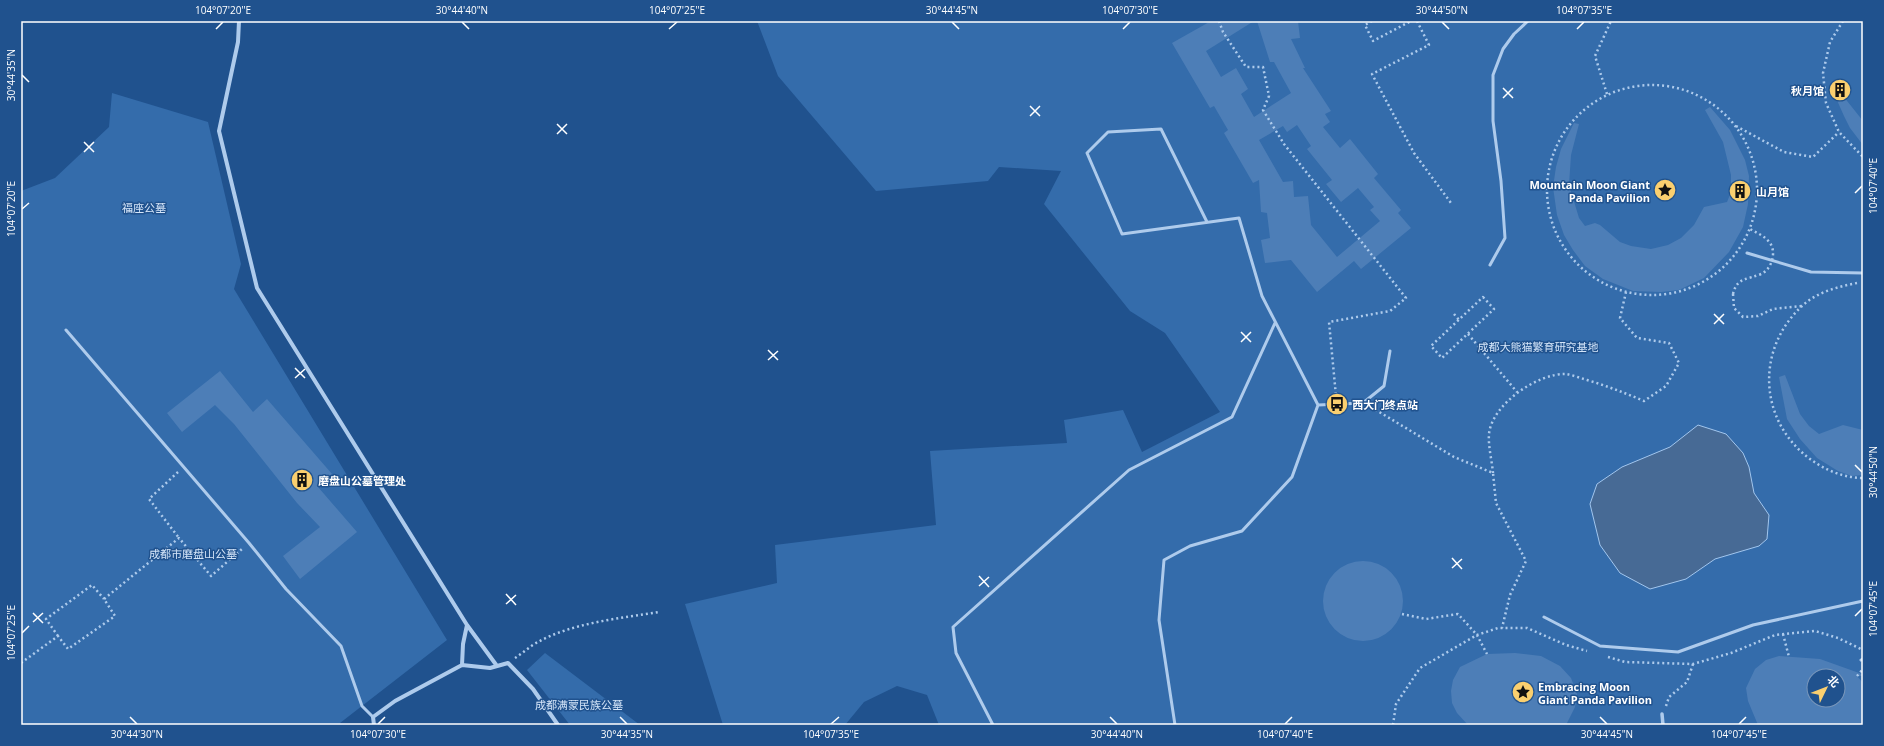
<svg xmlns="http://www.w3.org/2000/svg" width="1884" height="746" viewBox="0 0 1884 746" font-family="'Open Sans','Noto Sans SC',sans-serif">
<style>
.green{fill:#346cab;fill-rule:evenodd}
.water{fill:#476a95;stroke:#a2c6ee}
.building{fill:#4d7eb7;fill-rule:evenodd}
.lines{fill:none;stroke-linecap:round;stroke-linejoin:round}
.path{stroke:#aecbec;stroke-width:2.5;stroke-dasharray:2 3;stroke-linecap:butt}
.service{stroke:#aecbec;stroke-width:3}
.pedestrian{stroke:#aecbec;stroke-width:3.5}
.minor{stroke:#aecbec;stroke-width:4}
.path-bridge{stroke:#aecbec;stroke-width:2.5;stroke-dasharray:2 3;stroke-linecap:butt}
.ticks{fill:none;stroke:#fff;stroke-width:1.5}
.labels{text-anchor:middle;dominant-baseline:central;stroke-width:3;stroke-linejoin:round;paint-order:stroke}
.poi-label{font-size:11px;font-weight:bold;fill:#fff;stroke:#20528e;text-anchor:start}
.park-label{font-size:11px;fill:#d4e5f9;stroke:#20528e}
.neatline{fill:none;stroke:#fff;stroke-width:1.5}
.ticks-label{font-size:10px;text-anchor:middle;fill:#fff}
</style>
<rect width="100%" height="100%" fill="#20528e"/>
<path class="green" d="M757,21H1863V725H939L927,695L897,686L864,702L845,725H723L685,604L777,583L775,545L936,525L930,451L1067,443L1064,420L1123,410L1142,452L1220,412L1165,333L1130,311L1044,204L1061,171L999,167L988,181L876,191L778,76ZM1814,676H1838V700H1814Z
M112,93L208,122L241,264L234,289L447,640L340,723L341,725H21V191L55,178L109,127Z
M545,653L640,725H570L527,670Z"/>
<path class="water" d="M1698,425L1726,434L1743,453L1749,467L1754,493L1769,515L1767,539L1759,546L1715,559L1686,579L1650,589L1620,573L1600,545L1590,504L1597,484L1622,467L1670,447Z"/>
<path class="building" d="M1211,21H1254L1206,51L1221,77L1236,68L1248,89L1241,94L1254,117L1291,93L1274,62H1270L1257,21H1298L1300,38L1291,39L1305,68H1303L1331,111L1325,114L1330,122L1323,127L1340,148L1350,139L1378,174L1374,178L1401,210L1398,213L1411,228L1361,269L1354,261L1317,292L1291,260L1265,263L1261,240L1270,238L1267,213L1261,212L1259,180L1253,183L1224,133L1228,130L1214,106L1210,108L1172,43ZM1297,125L1311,146L1307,149L1332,180L1326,184L1341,202L1358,188L1374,207L1370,210L1380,221L1337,257L1311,225L1308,196L1294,197L1293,181L1283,182L1259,140L1283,126L1287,132Z
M1836,87L1863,121V145L1850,128L1844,116L1832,89Z
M1710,107L1730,130L1745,160L1749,176L1748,204L1743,227L1729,252L1704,278L1679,290L1661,292L1633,291L1603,279L1585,266L1573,250L1564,235L1557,215L1553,187L1556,167L1561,149L1574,123L1579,124L1571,155L1569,185L1579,218L1585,226L1595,223L1600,225L1620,242L1631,246L1651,249L1668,245L1681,238L1694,225L1704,207L1727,202L1731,192V175L1723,142L1705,110Z
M220,371L253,412L267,399L332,474L318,487L357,532L300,579L283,556L320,527L297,503L234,424L215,405L182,432L167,413Z
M1785,375L1800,414L1809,426L1819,434L1843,425L1863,430V475L1852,476L1838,471L1817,458L1800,439L1787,419L1779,377Z
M1323 601a40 40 0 1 1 80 0a40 40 0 1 1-80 0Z
M1515,653L1541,656L1560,666L1571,678L1577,694L1575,707L1566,725H1468L1457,713L1452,703L1451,691L1453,680L1460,667L1487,654Z
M1779,656L1820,659L1862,674V676H1857L1863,683V725H1758L1748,701L1746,688L1755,669L1766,660ZM1814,676H1838V700H1814Z"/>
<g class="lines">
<path class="path" d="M1219,21L1223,32L1246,67H1263L1269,96L1263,110L1284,144L1406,298L1390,311L1329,322L1336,396
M1372,21L1365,25L1373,41L1411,21
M1417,21L1429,45L1372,74L1414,153L1451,203
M1843,21L1830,42L1823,73L1826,103L1839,132L1863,157
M1547 190a105 105 0 1 1 210 0a105 105 0 1 1-210 0Z
M1607,94L1595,56L1611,21
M1736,126L1784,152L1813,157L1839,132
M1857,283C1837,287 1817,292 1802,306C1755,350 1759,421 1810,459C1825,470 1844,478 1863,478
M1733,294L1734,308L1743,317L1758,316L1773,309L1802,306
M1483,297L1494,309L1442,358L1431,346Z
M1454,314L1459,320
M1468,334L1517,392
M1371,407L1454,457L1493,473L1496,503L1526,561L1510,595L1502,628
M178,472L149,499L179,538
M1493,473C1492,461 1488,446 1489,434C1492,404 1538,373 1566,374C1573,375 1580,378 1587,380C1607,386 1625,393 1644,401L1666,386L1679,363L1669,343L1637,338L1620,318L1626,292
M1402,614L1426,619L1458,614L1477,635L1487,654
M1783,634L1789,657
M58,636L46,619L92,585L104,599
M1608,657L1625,662L1693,664L1731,653L1775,635L1815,631L1838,638L1863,650
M515,658C523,653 530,646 538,642C572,623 621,618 659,612
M21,663L58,636L68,649L115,616L104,599L179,538L211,576L242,549
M1857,676L1863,669
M1666,706L1669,697L1687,682L1693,664
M1393,725L1396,704L1420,668L1477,635L1498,628H1527L1566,645L1587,651"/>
<path class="service" d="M1207,222L1161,129L1108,132L1087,153L1122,234L1239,218L1262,296L1318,405
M1747,253L1811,272L1863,273
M1490,265L1505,238L1501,181L1493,121V75L1503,49L1514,34L1528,21
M66,330L249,543L286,589L341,646L362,706L373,717
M1544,617L1600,646L1678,652L1753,625L1863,601
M1861,660L1863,659
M993,725L956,653L953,627L1129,470L1232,417L1275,323
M1175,725L1159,620L1164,560L1190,546L1242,531L1292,477L1318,405L1363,403L1384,386L1390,351"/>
<path class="pedestrian" d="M1662,714L1663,725"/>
<path class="minor" d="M239,21L238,42L219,131L257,288L467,625L463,644L462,665L395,701L373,717L374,725
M467,625L497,666
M462,665L490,668L508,663L533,689L558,725"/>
<path class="path-bridge" d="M1733,294C1737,277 1747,280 1761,274C1771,270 1777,253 1770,243C1765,236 1757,233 1750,229"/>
</g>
<path class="ticks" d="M462,22L469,29M952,22L959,29M1442,22L1449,29M216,29L223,22M669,29L677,22M1123,29L1130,22M1577,29L1584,22M22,75L29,82M1503,88L1513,98M1503,98L1513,88M1030,106L1040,116M1030,116L1040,106M557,124L567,134M557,134L567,124M84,142L94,152M84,152L94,142M1855,193L1862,186M22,209L29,203M1714,314L1724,324M1714,324L1724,314M1241,332L1251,342M1241,342L1251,332M768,350L778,360M768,360L778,351M295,368L305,378M295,378L305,369M1855,465L1862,472M1452,558L1462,569M1452,568L1462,559M979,576L989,587M979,586L989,577M506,594L516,605M506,604L516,595M33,613L43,623M1855,616L1862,609M33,622L43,613M22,633L29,626M130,717L137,724M620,717L627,724M1110,717L1117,724M1600,717L1607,724M378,724L385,717M831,724L839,717M1285,724L1292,717M1739,724L1746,717"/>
<defs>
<g id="building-disc" transform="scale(1.15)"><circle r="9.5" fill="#facf6f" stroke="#20528e"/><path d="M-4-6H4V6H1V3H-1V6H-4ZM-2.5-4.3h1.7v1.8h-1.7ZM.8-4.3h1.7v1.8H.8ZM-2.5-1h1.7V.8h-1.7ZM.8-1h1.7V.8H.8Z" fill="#111"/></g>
<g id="sight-disc" transform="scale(1.15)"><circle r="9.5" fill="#facf6f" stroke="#20528e"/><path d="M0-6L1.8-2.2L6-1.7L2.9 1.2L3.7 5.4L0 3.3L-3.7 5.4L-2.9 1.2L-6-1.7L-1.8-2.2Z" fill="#111"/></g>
<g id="bus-disc" transform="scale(1.15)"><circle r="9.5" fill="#facf6f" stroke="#20528e"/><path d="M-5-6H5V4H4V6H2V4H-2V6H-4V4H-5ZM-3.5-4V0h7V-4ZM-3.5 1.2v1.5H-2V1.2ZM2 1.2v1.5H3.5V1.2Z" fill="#111"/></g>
</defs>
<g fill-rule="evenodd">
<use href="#building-disc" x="1840" y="90"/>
<use href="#sight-disc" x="1665" y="190"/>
<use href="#building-disc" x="1740" y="191"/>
<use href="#bus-disc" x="1337" y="404"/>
<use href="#building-disc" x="302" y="480"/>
<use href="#sight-disc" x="1523" y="692"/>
</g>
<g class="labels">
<g class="poi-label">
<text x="1824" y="90" text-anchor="end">秋月馆</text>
<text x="1650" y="184" text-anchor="end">Mountain Moon Giant<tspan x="1650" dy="13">Panda Pavilion</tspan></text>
<text x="1756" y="191">山月馆</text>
<text x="1352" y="404">西大门终点站</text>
<text x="318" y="480">磨盘山公墓管理处</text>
<text x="1538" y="686">Embracing Moon<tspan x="1538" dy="13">Giant Panda Pavilion</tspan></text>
</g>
<g class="park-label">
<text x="144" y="207">福座公墓</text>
<text x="1538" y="346">成都大熊猫繁育研究基地</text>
<text x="193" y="553">成都市磨盘山公墓</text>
<text x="579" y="704">成都满蒙民族公墓</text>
</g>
</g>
<rect width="1884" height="746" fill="none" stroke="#20528e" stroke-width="44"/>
<g transform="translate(1826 688) rotate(47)"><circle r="19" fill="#20528e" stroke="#7997bb"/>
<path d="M0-3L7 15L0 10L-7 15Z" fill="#facf6f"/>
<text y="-6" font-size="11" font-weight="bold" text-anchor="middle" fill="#ffffff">北</text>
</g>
<rect x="22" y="22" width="1840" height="702" class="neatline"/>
<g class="ticks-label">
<text x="223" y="14">104°07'20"E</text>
<text x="462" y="14">30°44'40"N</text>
<text x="677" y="14">104°07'25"E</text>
<text x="952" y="14">30°44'45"N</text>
<text x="1130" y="14">104°07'30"E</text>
<text x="1442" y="14">30°44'50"N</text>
<text x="1584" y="14">104°07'35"E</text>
<text transform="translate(11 75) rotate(-90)" y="4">30°44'35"N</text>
<text transform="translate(1873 186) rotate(-90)" y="4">104°07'40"E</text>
<text transform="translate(11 209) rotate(-90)" y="4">104°07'20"E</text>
<text transform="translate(1873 472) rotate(-90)" y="4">30°44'50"N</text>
<text transform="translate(1873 609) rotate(-90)" y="4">104°07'45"E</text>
<text transform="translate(11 633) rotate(-90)" y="4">104°07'25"E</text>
<text x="137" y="738">30°44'30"N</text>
<text x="378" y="738">104°07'30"E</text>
<text x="627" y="738">30°44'35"N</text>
<text x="831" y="738">104°07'35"E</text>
<text x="1117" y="738">30°44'40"N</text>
<text x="1285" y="738">104°07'40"E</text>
<text x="1607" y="738">30°44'45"N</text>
<text x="1739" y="738">104°07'45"E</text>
</g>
</svg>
